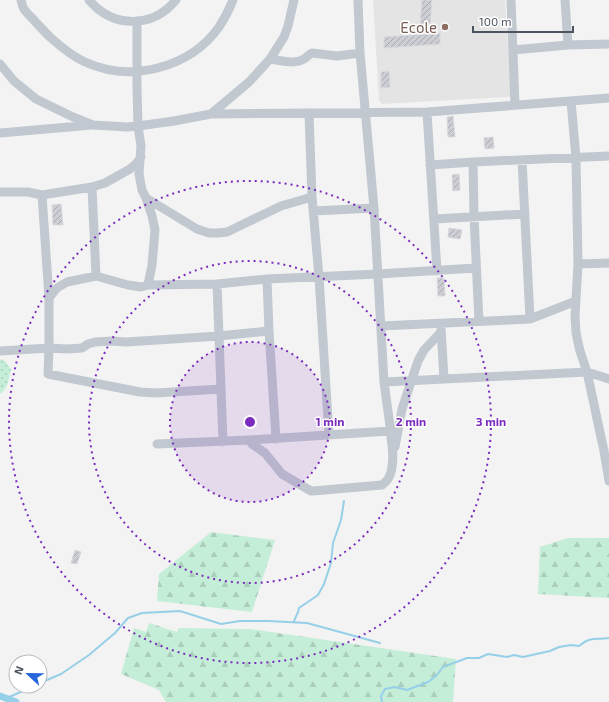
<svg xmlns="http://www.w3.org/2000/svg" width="609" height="702" viewBox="0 0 609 702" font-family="'Exo 2',sans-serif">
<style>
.education{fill:#e5e4e4}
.grass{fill:url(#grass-dots)}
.forest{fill:url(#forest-firs)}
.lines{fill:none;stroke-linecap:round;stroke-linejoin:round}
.stream{stroke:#95d0e8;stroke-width:2}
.canal{stroke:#95d0e8;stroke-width:7}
.building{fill:url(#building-hatch);stroke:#d7d8dd}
.minor{stroke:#c1c8d0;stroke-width:9}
.ring{fill:none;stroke:#7b2cbf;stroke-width:2;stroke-dasharray:2 4}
.education-dot{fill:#8d6e63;stroke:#fff;stroke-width:1.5}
.labels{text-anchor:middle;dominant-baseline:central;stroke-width:3;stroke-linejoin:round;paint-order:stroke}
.education-label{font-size:15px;fill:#785e54;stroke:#fff;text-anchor:end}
.centre{fill:#7b2cbf;stroke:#fff;stroke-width:2}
.ring-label{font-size:12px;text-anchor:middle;font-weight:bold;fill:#7b2cbf;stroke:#fff;stroke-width:3;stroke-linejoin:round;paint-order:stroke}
</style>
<defs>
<pattern id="grass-dots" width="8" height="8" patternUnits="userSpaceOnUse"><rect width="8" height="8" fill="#c5eed8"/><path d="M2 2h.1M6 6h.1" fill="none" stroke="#abcebc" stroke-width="1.8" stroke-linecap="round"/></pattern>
<pattern id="forest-firs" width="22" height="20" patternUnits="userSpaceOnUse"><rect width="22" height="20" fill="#c5eed8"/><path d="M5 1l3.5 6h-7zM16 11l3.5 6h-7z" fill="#abcebc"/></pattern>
<pattern id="building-hatch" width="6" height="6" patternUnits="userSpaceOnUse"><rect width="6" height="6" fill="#cdced4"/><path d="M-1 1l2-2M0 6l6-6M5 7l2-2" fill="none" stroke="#a8aaaf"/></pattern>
</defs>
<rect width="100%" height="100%" fill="#f4f3f3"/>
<path class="education" d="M373,0H505L511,94L509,97L382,104L379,101Z"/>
<path class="grass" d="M0,359L5,361L11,369C9,377 8,389 0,394Z"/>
<path class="forest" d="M211,532L275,540L252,612L157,601L159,574Z
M568,538H609V598L538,594L540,547Z
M149,623L177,632L179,628L251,629L456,659L453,702H166L159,690L121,674L134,628L146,632Z"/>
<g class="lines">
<path class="stream" d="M294,621L298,612L299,608L318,595L324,584L331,563L333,543L341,520L344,501
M40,683L61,674L89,655L115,633L128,618L142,613L180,611L221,624L240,621H268L307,623L380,643
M7,698L34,686
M382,702L381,696L385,689L395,687L407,690L428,682L436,676L443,667L467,658H479L488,654L507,657L514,655L523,657L550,651L559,647L571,645L579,646C591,636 595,640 609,638"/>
<path class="canal" d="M0,696L16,702"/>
</g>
<path class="building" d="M422,0H432L430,25H420Z
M440,33V44L384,48V37Z
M389,71L390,87L381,88V72Z
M453,116L455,137H448L447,117Z
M493,137L494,148L485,149L484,138Z
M459,174L460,190L453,191L452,175Z
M61,204L63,225H53L52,205Z
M449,228L462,230L460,239L448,237Z
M437,278H444L445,296H438Z
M75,550L81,552L77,564L71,563Z"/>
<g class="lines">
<path class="minor" d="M21,0C22,3 22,6 24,9C26,12 29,15 32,18C38,25 44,31 51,38C61,47 72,56 85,62C131,83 190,68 219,27C225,18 229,10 233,0
M89,0C113,28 152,29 176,0
M511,0L515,105
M565,0L568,45
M137,21V89L138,126L141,146L139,174L142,190L146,198L152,216L155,230L152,265L148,285
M513,50L568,45L609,44
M270,59C280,60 294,65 304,59C307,57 308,55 312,53L337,56L360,53
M0,64L14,81L36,99L73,117L93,125L127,127L138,126L174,121L211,114L249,82L270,59L284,37L288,26L294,0
M571,101L576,158L578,264L575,316L576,333L580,351L587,372L604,451L609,481
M427,112L437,271
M309,113L312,197L319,277L329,435
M211,114L427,112L609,98
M0,133L92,125
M522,160L530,319
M473,162L474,217L479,321
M430,165L473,162L609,156
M92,187L96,276
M0,192H28L42,195L92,187L105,183L130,169L136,164L141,157
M42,195L49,298V348L48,374L140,392L156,393L221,389
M146,198L197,229L209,233H218L227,232L281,206L312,197
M313,211L374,208
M434,219L525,214
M578,264L609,263
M267,279L269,331L276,439
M217,284L223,442
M49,298L57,288L67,282L96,276L128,285L141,287L148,285L217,284L267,279L378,274L476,268
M381,326L530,319L576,301
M441,328L444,379
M0,351L49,348L67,349L82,348L88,344L95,342L112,341L126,342L219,336L269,331
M384,382L587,372L609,379
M249,440L252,444L265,453L282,474L311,491H313L382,485C384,483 387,481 388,479C396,466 392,444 390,431
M157,444L249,440L390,431V426L384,382L374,208L360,53L358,0
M395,447L402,409L418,361L424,350L441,332"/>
</g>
<circle cx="250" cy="422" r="80" fill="#7b2cbf" fill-opacity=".12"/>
<g class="ring">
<circle cx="250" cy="422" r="80"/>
<circle cx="250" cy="422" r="161"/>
<circle cx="250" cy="422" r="241"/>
</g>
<circle class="education-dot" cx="445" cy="27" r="4"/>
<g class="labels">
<g class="education-label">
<text x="437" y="27">Ecole</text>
</g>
</g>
<circle cx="250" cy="422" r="6" class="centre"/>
<g class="ring-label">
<text x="330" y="426">1 min</text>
<text x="411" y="426">2 min</text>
<text x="491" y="426">3 min</text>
</g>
<g transform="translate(28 674) rotate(292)"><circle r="19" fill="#ffffff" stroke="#b7bbbf"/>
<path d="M0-3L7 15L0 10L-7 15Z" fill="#2566dc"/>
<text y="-6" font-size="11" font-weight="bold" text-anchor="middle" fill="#4b545f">N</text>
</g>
<path d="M473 26v6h100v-6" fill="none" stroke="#4b545f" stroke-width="2"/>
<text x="479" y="26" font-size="12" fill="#4b545f" stroke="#ffffff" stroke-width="3" paint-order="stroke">100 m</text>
</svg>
